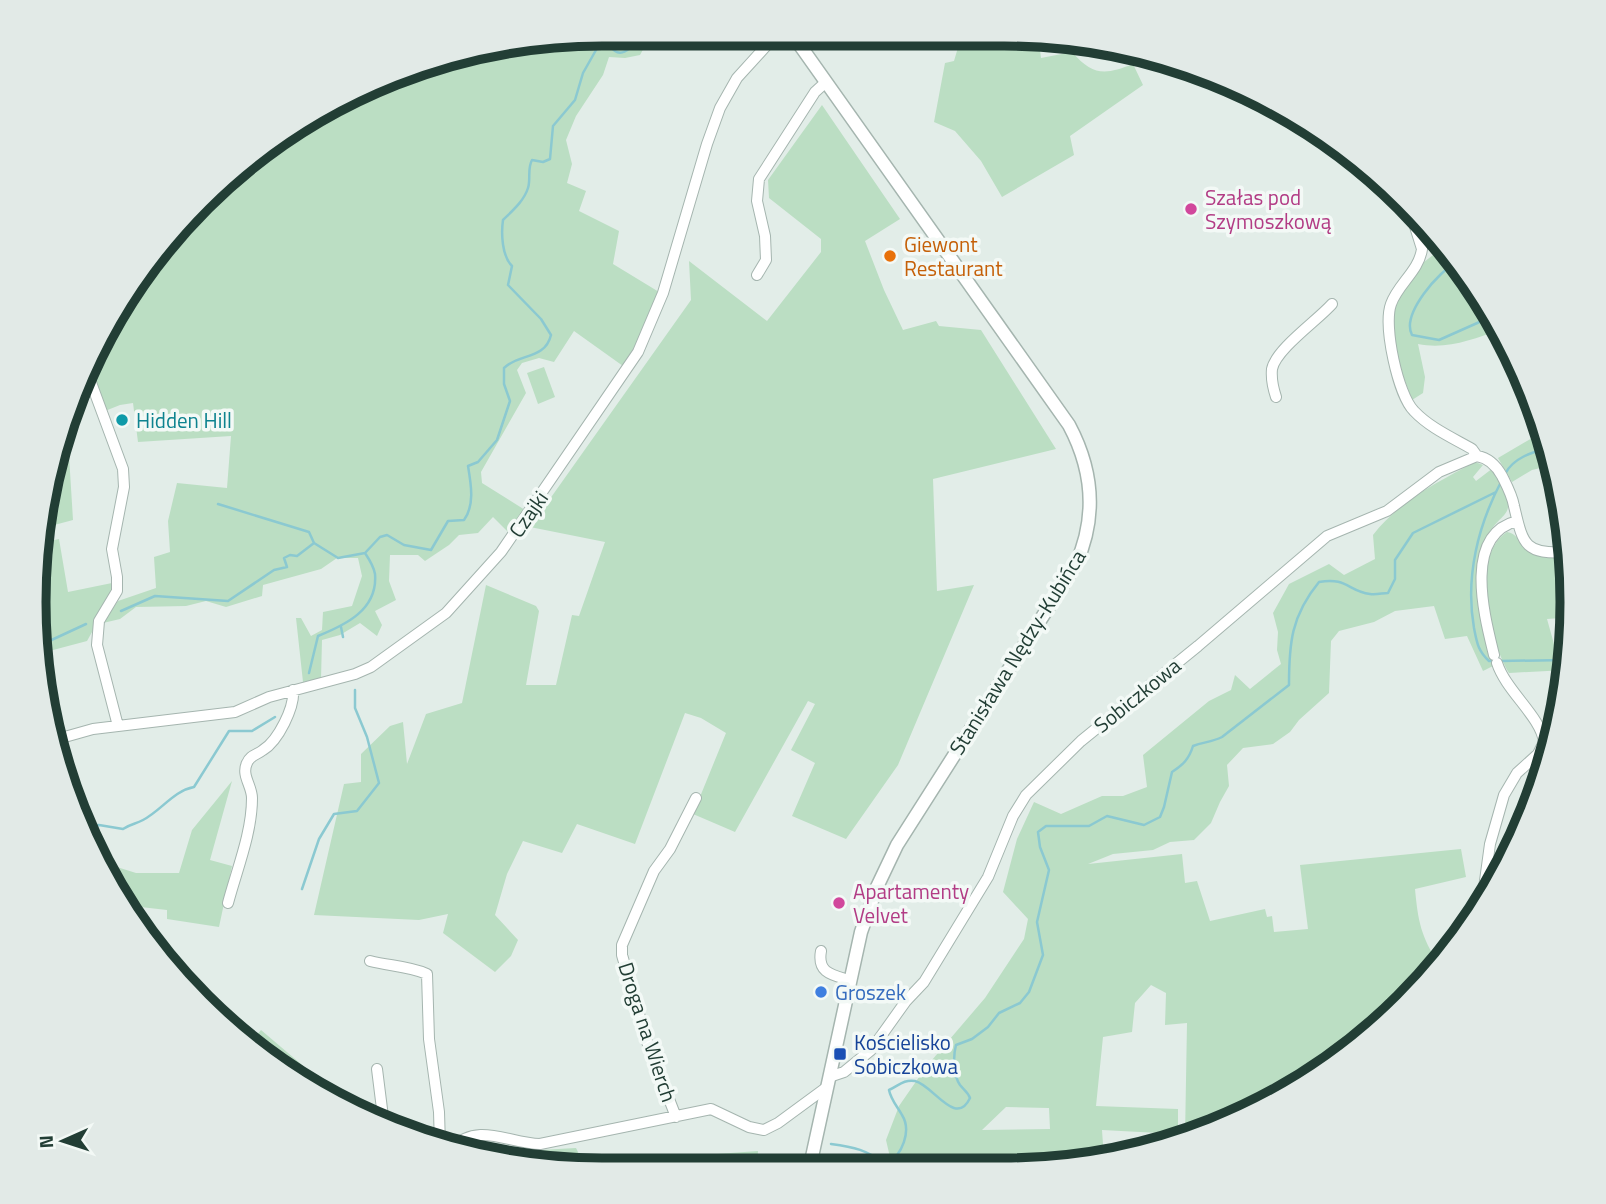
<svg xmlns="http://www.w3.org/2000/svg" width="1606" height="1204" viewBox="0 0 1606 1204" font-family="'Titillium Web',sans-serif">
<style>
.green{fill:#bbdec3;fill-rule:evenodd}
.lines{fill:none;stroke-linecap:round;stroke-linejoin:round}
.stream{stroke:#8bc9d1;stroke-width:2.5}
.minor-casing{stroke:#a5b5af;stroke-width:12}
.tertiary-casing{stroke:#a5b5af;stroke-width:15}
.minor{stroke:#fff;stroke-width:10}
.tertiary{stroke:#fff;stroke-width:12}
.hotel-dot{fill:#d1479c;stroke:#f3f9f6;stroke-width:2.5}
.food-dot{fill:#e8710a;stroke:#f3f9f6;stroke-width:2.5}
.culture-dot{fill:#0f9aa8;stroke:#f3f9f6;stroke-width:2.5}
.shop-dot{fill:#3f7fe0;stroke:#f3f9f6;stroke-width:2.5}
.transit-dot{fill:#1a4fb4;stroke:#f3f9f6;stroke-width:2.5}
.labels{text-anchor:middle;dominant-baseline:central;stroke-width:7;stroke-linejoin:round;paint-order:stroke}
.hotel-label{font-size:21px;fill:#b23c85;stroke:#f3f9f6;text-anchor:start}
.food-label{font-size:21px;fill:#c56008;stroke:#f3f9f6;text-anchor:start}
.culture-label{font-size:21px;fill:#0d838f;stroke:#f3f9f6;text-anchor:start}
.street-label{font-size:21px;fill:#223e35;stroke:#f3f9f6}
.shop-label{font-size:21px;fill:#366cbe;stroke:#f3f9f6;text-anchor:start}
.transit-label{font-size:21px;fill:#164399;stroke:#f3f9f6;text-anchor:start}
.rim{fill:none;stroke:#223e35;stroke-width:9}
</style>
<rect width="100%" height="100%" fill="#e2ede8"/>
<path class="green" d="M602,33H652L640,55L625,58L609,57L603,75L576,116L566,140L572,164L567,183L586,191L579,211L619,231L613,264L659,292L642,334L623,366L574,331L554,362L539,358L522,363L517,370L526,393L481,472L482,483L525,510L510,534L493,517L478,533L459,535L449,545L425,561L418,555H390L389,581L396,600L375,611L382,625L377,636L360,623L340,635L322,640L321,679L303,682L296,618H301L311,636L322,630L323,612L352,606L362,576L358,558H337L321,569L263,585L262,596L226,607L206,601L186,606L136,607L120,619L103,623L118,601L156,588L154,557L170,552L168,521L177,483L227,488L231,436L138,442L133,403L120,405L100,413L92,382L81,384L92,350L175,227L317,110L454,53Z
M962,34H1038L1041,58L1072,52C1093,76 1105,75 1133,64L1143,85L1070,136L1074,155L1002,197L981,161L955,131L934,122L945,63L954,61Z
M822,105L900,219L865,241L884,290L903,330L936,321L939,326L981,330L1056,449L933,479L937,591L974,585L898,765L846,839L792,816L815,763L791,750L815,704L808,701L735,832L693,814L726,733L701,718L685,713L635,844L577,824L562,853L523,841L507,874L495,915L518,940L511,956L495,972L443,933L448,914L419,920L314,915L344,784L361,782V754L390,726L403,722L407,764L426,714L462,703L486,585L536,606L539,611L526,685H556L572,615L579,616L605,542L530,527L691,300L689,261L767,321L821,252V239L769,198L768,180Z
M1451,254L1477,286L1500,330C1473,339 1447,350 1418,344L1425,377L1423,393L1412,400L1394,351L1392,301L1409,284L1419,266L1433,255Z
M544,367L555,397L538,404L527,373Z
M67,423L73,520L43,528L45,542L59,539L68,592L112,583L111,598L87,641L38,654L34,639L44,491Z
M1544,431L1562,491V492L1549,466L1532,470L1512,482L1498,458Z
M1475,462L1483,465L1473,477L1476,481L1493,468C1526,526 1497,504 1483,547C1480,557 1486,630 1488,644C1489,651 1492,658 1495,665L1483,671L1467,636L1445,639L1434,606L1395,611L1374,622L1339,631L1331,641L1329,693L1299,720L1290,732L1273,744L1243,748L1227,765L1229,786L1220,802L1211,823L1194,840L1170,842L1153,850L1113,854L1088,864L1182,854L1185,883L1197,881L1210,921L1265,909L1267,917L1272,916L1274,932L1308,929L1300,865L1461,849L1466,877L1415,889C1418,921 1421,937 1439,964L1406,1004L1320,1075L1221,1128L1185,1137L1187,1023L1165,1025L1166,993L1151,985L1135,1003L1132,1032L1103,1037L1096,1106L1178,1109V1134L1102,1130L1104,1159L1078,1166H892L886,1140L899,1106L926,1067L985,998L1024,939L1028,919L1003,892L1017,839L1034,802L1061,814L1102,796H1123L1147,787L1143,755L1209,701L1231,690L1235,675L1250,689L1281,664L1277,650L1278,632L1273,613L1289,584L1329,564L1344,575L1375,559L1373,535C1399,501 1438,482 1475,462ZM1006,1107L1049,1108L1050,1129L982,1130Z
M1507,532C1517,533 1519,543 1528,549C1541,558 1554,557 1568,557L1573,602L1571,620L1561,618L1547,619L1554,644H1569L1566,670L1509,673C1490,642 1469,556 1507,532Z
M232,781L210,860L232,866L219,927L167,919V910L123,905L101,862L136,873H179L192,830Z
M261,1030L321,1081L327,1099L317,1094L250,1043Z
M576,1148L584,1164L626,1166H540V1150Z
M758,1151L757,1166H675L717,1154Z"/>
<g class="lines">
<path class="stream" d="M1457,262C1439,271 1401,314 1412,335L1439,340L1493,316
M1505,474C1513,458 1532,452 1549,448
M218,504L309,532L314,543
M121,611L155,596L228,601L274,570L287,567L284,558L290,555L297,556L314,543L338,558L365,553
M341,627L343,637
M35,643H45L86,624
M1494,661H1489C1478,651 1477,643 1474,628C1465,577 1478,525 1502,480
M1500,661L1567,660
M309,673L318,636C345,625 378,610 375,574C374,567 369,559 365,553L380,537L387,535L404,545L431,550L448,521L464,520C475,505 471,484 468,466L478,462L497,440L510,401L504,384V368C519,353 545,360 551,335L541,319L508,285L512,266C502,256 501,234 503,220C512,211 524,201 528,188C531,179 527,169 532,160L543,162L550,159L553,126L575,100L583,73L600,43C608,44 609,47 615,51C625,58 637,41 641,33
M84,826L99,825L123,829C130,824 136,824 143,820C162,810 173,791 194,787L229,731H252L275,717
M302,889L319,839L334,814L357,811L379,783L367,737L355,708V690
M831,1144C855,1147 866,1150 886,1164
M710,1166C729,1156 742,1159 762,1166
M888,1166L887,1164C902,1155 912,1131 902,1115C897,1106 891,1100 889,1090C898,1086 904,1079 915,1081C933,1085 956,1128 970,1098C968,1092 964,1090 960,1085C953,1075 953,1056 956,1045L972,1039L988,1027L999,1013L1020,1003L1029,992L1043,955L1037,922L1049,870L1040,847L1038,832L1046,826H1089L1107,816L1144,825L1160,817L1164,807L1172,772C1183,765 1189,759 1193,746C1204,742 1212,742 1222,737L1289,685C1289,644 1291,616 1319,582C1347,577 1348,591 1370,594C1376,595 1383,593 1388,593L1395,579V560L1413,533L1496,492"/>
<g class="minor-casing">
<path id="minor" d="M1407,201L1422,249C1419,271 1398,284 1391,304C1383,326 1398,395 1414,411C1430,428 1453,438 1472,449L1477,456
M757,275L766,260L765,236L757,201L759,179L815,92L826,82
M86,369L123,469L124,487L112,549L117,577V591L99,621L97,645L118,726
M1276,397C1273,388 1271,379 1272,369C1276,349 1318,320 1332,304
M1494,655C1485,618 1462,535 1517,521
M54,740L93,729L235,712L269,697L355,674L371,667L446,613L501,552L638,352L663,293L707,144L720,108L737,78L777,34
M228,903C237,869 252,833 252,798C252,786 241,775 247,763C250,755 257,755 263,750C278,741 295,707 293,690
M1481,910L1490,844L1504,795L1517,773L1538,754L1544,742C1541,717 1506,691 1497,663
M821,951C817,973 832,975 849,980
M370,961C389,966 409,966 427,974L429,1039L439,1112L440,1145
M377,1069L384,1125
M829,1077L844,1072L871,1050L906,1001L924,982L988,877L1013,816L1026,795L1081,741L1198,646L1327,536L1387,511L1439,472L1477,456C1489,458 1496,465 1502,476C1507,486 1512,495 1514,506C1523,544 1524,555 1568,552
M676,1117L648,1045L622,955V945L654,871L670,849L696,798
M452,1148C478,1121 510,1144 540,1144L711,1109L749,1127L764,1130L778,1123L827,1087"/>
</g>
<g class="tertiary-casing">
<path id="tertiary" d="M792,34L1069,425C1093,470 1097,517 1076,564L897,845L877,887L861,932L810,1166"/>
</g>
<use href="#minor" class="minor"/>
<use href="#tertiary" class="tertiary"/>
</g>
<g class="hotel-dot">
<circle cx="1191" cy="209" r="7"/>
<circle cx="839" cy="903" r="7"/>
</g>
<circle class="food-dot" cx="890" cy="256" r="7"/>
<circle class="culture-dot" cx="122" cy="420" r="7"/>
<circle class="shop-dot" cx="821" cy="992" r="7"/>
<rect class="transit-dot" x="833" y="1047" width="14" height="14" rx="3.5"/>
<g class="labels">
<g class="hotel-label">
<text x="1205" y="197">Szałas pod<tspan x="1205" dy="24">Szymoszkową</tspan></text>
<text x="853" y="891">Apartamenty<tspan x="853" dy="24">Velvet</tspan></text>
</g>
<g class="food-label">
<text x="904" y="244">Giewont<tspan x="904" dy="24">Restaurant</tspan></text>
</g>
<g class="culture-label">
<text x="136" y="420">Hidden Hill</text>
</g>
<g class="street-label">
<text transform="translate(528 514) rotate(-55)">Czajki</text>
<text transform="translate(1017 652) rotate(-58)">Stanisława Nędzy-Kubińca</text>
<text transform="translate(1137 695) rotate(-39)">Sobiczkowa</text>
<text transform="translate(648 1032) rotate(72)">Droga na Wierch</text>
</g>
<g class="shop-label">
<text x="835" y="992">Groszek</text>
</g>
<g class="transit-label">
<text x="854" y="1042">Kościelisko<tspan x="854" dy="24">Sobiczkowa</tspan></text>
</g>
</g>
<path d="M0 0H1606V1204H0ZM602 46H1004A556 556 0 0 1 1560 602V602A556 556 0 0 1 1004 1158H602A556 556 0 0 1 46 602V602A556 556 0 0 1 602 46Z" fill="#e2eae7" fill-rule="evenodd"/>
<path class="rim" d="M602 46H1004A556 556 0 0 1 1560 602V602A556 556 0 0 1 1004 1158H602A556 556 0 0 1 46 602V602A556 556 0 0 1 602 46Z"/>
<g transform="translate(63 1141) rotate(267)" stroke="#f3f9f6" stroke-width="5" paint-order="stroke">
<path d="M0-5L12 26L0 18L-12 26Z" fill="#223e35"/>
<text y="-10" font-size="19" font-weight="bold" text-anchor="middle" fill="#223e35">N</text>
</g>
</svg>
